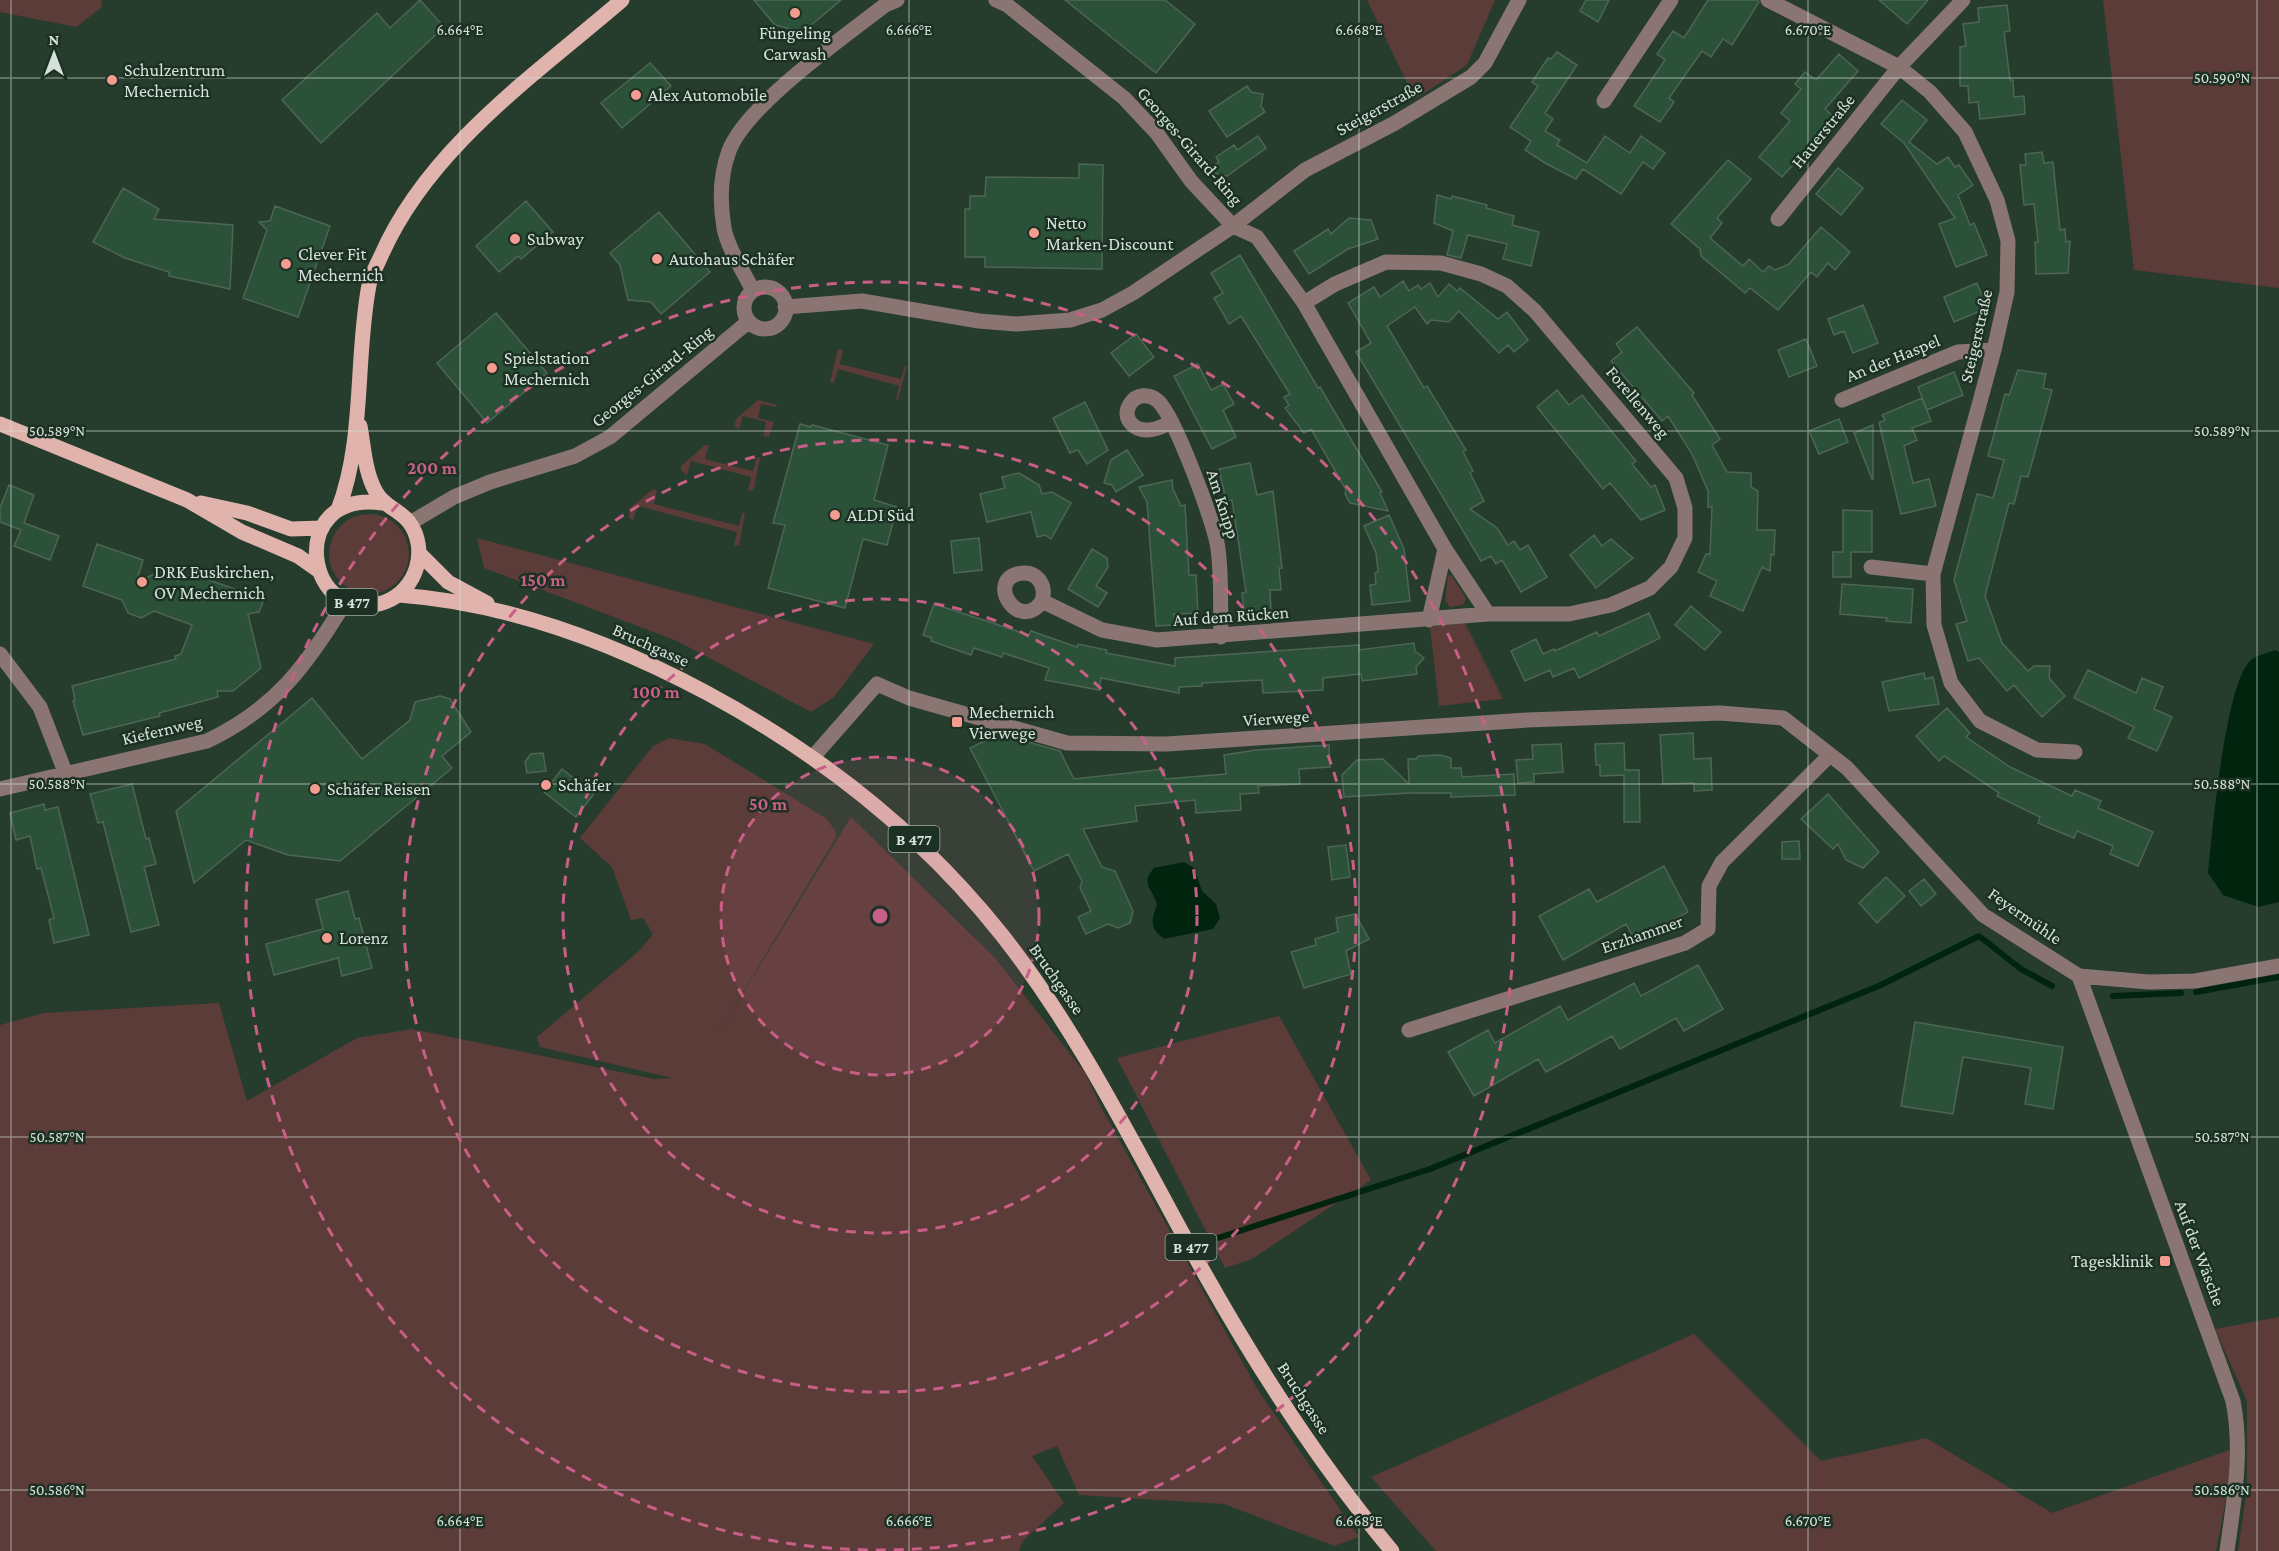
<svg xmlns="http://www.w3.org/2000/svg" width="2279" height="1551" viewBox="0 0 2279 1551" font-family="'Crimson Pro',serif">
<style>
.green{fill:#5b3c38}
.water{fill:#00240e}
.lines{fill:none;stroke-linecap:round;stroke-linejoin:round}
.stream{stroke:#00240e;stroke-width:6}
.building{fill:#2b5239;stroke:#4e6555;stroke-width:1.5}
.minor{stroke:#8b7572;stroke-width:15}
.major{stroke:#e0b4ad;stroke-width:15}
.ticks{fill:none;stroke:#d5e2d9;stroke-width:1.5;stroke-opacity:0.45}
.ring{fill:none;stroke:#c95f87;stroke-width:3;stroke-dasharray:10 8}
.poi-dot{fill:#f59c91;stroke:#1c3123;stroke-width:2}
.labels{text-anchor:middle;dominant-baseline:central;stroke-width:5;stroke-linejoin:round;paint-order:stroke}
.shield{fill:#1c3123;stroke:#9eada2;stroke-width:1.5}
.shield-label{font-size:16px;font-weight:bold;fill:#d5e2d9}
.poi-label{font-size:18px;fill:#d5e2d9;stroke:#1c3123;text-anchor:start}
.street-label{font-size:18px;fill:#d5e2d9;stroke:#1c3123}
.ticks-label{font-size:15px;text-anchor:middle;fill:#d5e2d9;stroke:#1c3123;stroke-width:5;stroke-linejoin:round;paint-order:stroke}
.centre{fill:#c95f87;stroke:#1c3123;stroke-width:3}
.ring-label{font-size:18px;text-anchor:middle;font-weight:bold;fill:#c95f87;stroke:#1c3123;stroke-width:5;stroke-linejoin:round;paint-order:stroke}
</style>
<rect width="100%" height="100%" fill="#263c2d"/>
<path class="green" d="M0,0H102L101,8L76,27L0,12Z
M1367,0H1495L1467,65L1415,99Z
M2103,0H2279V288L2134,270Z
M838,349L843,350L840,364L901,379L905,366H907L898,400H896L899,386L845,371L838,369L834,383L830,382Z
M758,400L777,405L776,407L761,404L758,418L774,422L769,437L763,436L766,422L743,416L739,430L734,426L736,419Z
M705,445H709L705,459L753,471L757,457L760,458L754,489L748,491L751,477L691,461L687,475L681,471V466Z
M653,489L657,491L654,504L739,526L742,513H745L739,545L734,546L737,532L638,506L633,520L629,518V509Z
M329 554a40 40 0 1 1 80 0a40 40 0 1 1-80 0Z
M477,538L874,644L834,697L811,712L677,641L484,568Z
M1451,575L1466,598L1463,605L1450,607L1445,601L1448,576Z
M1465,623L1503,699L1439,706L1430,627Z
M669,738L705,744L827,819L836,832V837L719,1032L851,817L996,959L1085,1073L1102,1109L1258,1390L1359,1537L1334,1546L1224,1504L1079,1495L1057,1446L1032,1456L1064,1503L1023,1541L1019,1551H0V1025L44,1013L219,1003L247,1101L357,1038L412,1029L654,1079L672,1078L540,1047L537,1037L640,950L653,934L643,918L631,920L612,867L580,838L653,746Z
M1279,1016L1371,1180L1252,1259L1225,1268L1117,1058Z
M2279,1317V1551H2238L2247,1488V1401L2215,1329Z
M1694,1334L1821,1461L1926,1438L2052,1513L2232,1449V1467L2216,1551H1436L1371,1477Z"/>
<path class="water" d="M2275,650L2279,652V902L2258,907L2223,895L2208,873C2212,835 2225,685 2250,661C2255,656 2268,653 2275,650Z
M1184,862L1194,868L1202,891L1216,904L1220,918L1213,929L1164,939C1148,927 1152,920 1157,904C1152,888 1140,884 1154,868Z"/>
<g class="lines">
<path class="stream" d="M2196,992L2279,977
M2113,996L2181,993
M1218,1238L1430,1169L1881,985L1979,936L2021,969L2052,986"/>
</g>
<path class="building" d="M420,0L444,27L321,143L282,100L377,13L390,28Z
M754,0H841L803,32L775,25Z
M1065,0H1165L1195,24L1156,73Z
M1586,0H1609L1598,22L1580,11Z
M1708,0H1758L1759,2L1732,45L1723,39L1711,57L1702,51L1669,98L1674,102L1660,122L1634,106L1665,60L1657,54L1673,31L1684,38Z
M1879,0H1928L1907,24Z
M2007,5L2010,31L2004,32L2010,80H2013L2014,97L2024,96L2025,114L1980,119L1978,102L1969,103L1968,86H1960V47L1966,46L1963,24L1979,22L1978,8Z
M1557,52L1577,65L1545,113L1553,119L1545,131L1560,140L1557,145L1587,163L1605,136L1630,153L1641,136L1665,153L1653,169L1643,162L1621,194L1583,169L1576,179L1545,163L1525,150L1531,141L1510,127L1538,86L1532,82L1548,58L1551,59Z
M1839,54L1858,71L1825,109L1835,118L1782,177L1759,157L1790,121L1781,113L1801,89L1795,84L1805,72L1816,80Z
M650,63L671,86L622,128L601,103Z
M1247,86L1251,92L1263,94L1261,106L1265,112L1227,137L1209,111Z
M1902,100L1927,120L1909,142L1937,164L1948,157L1955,167L1959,165L1973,185L1958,195L1970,225L1974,223L1987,255L1956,267L1939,224L1955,218L1904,143L1881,124Z
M1258,136L1266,148L1227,176L1205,171L1219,162L1216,157L1234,145L1237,150Z
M2042,152L2044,163L2053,162L2060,230L2065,229L2066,242L2070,241L2068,273L2036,274L2035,242H2038L2034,204L2024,205L2020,165H2026L2025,154Z
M1728,160L1751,179L1717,218L1722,223L1710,238L1743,266L1749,259L1763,272L1769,266L1775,270L1789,264L1821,227L1850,252L1835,270L1828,263L1817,277L1811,272L1778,310L1750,288L1745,293L1701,256L1700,249L1671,224Z
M1079,164L1103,165L1102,269L985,267V257H965V209H970V196H985L986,177L1079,178Z
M1838,168L1863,188L1841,215L1816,194Z
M123,188L159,209L154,219L233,225L230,289L169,276V272L125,258L93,242Z
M1437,195L1451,199L1452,196L1487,205L1486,208L1514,216L1512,225L1539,232L1531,266L1503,259L1507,244L1468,235L1461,258L1447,255L1453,231L1434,223Z
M526,201L553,232L521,259L518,256L499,272L476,246Z
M275,206L330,226L298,317L243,298L267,230L259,222L270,221Z
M659,212L710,272L661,314L651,302L628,300L620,265L610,253Z
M1349,218L1371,220L1378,239L1348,249L1309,274L1294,251L1328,229L1331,234Z
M1240,255L1318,388L1320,387L1382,492L1380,493L1388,511L1350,503L1345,494L1346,490L1311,429L1304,433L1285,408L1289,405L1284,397L1290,394L1241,316L1229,324L1214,298L1223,293L1211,273Z
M1403,281L1409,291L1418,285L1421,289L1430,283L1438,297L1449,284L1457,291L1460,288L1498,319L1507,312L1528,340L1514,352L1508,345L1499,353L1459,311L1449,322L1431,320L1427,324L1415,307L1387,326L1424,388L1427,386L1466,450L1463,452L1473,471L1470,473L1484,501L1470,509L1497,528L1508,545L1514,541L1520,550L1528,545L1547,577L1521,592L1502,560L1496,564L1491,556L1481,561L1356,352L1371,343L1348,303L1374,287L1380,297Z
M1977,283L1987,308L1954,322L1944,297Z
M1863,305L1878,343L1853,353L1844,331L1834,335L1828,319Z
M496,313L547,373L487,423L437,363Z
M1637,327L1694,393L1692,395L1720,439L1712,445L1727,472L1751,473V487L1758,491L1757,530H1775L1774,555L1771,554L1770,571L1762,567L1743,611L1710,596L1717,581L1698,572L1706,554H1710L1712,507H1708V491L1692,454L1668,416L1662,421L1611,361L1622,352L1616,344Z
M1136,334L1154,357L1129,376L1111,353Z
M1806,339L1817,366L1789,377L1778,350Z
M1198,364L1211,390L1223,384L1234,404L1223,410L1236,437L1212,449L1174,376Z
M2018,370L2046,374L2043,388L2052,390L2028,477L2021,476L2014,504L2009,503L1985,596L2002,643L2028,671L2034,666H2050L2049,678L2065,696L2042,717L2014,685L2007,691L1979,658L1968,661L1956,624L1967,621L1954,580L1977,494L1993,498L2004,460L1988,456L2005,394L2009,395Z
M1954,372L1963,395L1927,410L1918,387Z
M1557,390L1569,405L1582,395L1636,461L1632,464L1651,487L1655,485L1665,510L1641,520L1610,483L1603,489L1537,407Z
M1922,398L1931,421L1912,428L1917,440L1904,446L1913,483L1929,479L1936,506L1901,514L1879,423L1885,420L1882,415Z
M1085,402L1108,450L1087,464L1078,450L1070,453L1053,418Z
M1839,419L1848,442L1819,454L1809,431Z
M800,424L811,427L812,425L888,445L874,500L897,507L887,545L863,539L845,608L768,588L785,525L773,523Z
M1873,425V479H1872L1854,433Z
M1127,450L1143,475L1116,492L1112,485L1104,483L1111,460Z
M1250,463L1257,495L1273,491L1282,568H1279L1281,590H1270L1271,611L1244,613L1242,593L1246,592L1232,500L1226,501L1219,469Z
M1019,473L1039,485L1042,494L1052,492L1071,503L1051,539L1045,535L1037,537L1031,512L987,522L980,494L1005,488L1002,477Z
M1172,480L1173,489L1181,506L1185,505L1189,575H1196L1198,613L1174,614L1175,625L1156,626L1147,502L1139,487Z
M9,485L34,495L24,523L59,536L50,560L14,546L21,530L0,522V508Z
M1843,510L1872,511V552H1851V577H1833V552H1843Z
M1389,515L1404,549L1410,601L1372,605L1370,585L1376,584L1375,573L1378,572L1376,553L1364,526Z
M1594,535L1602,546L1611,539L1633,558L1596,588L1570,555Z
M979,538L982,570L954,573L951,541Z
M97,544L143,560L136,583L170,566L177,581L192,574L264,599L259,612L248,614L261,668L233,691H217L218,697L159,713L160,716L83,735L73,701L75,700L72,686L176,659L175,656L181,654L192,625L154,611L141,618L128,613L122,600L83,586Z
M1092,549L1107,558L1108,567L1096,586L1107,593L1098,607L1068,589Z
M1842,584L1913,589L1911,623L1886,621L1887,618L1840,614Z
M934,604L1029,635L1031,631L1077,647L1078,644L1107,650L1106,653L1175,666V658L1359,645V650L1414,643L1415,651L1424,658L1416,667L1417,674L1362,681L1361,674L1323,678V690L1263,693L1262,680L1202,683V686L1179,687V693L1101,678L1099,690L1045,680L1049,668L1003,653L1002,657L974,648L971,655L931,641L932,638L923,635Z
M1691,606L1721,632L1705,650L1675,625Z
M1649,613L1660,638L1579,678L1574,668L1553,677L1550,670L1525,681L1511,651L1536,639L1543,654L1554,649L1555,651L1597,632L1599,636Z
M2088,670L2136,693L2142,678L2163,687L2154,709L2172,717L2157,751L2128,738L2134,727L2074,698Z
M1924,673L1925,679L1933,677L1939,704L1889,711L1882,682Z
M440,696L450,699L471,732L442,756L452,768L340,861L288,855L246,840L194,883L176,811L312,698L362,759L410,720L415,702Z
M1947,708L1970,733L1966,737L2010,767L2072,796L2075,790L2101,801L2098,808L2153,832L2138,866L2110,854L2113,846L2077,831L2074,838L2038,823L2040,817L1997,796L1999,793L1944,756L1939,761L1916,736Z
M1693,733L1694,759L1711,758L1712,790L1694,791V783L1663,784L1660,735Z
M999,734L1060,751L1074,779L1164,769L1165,779L1226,774L1224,755L1256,750L1329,745L1330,767L1299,769L1300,784L1258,786L1259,793L1240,794L1241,810L1196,813L1195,800L1135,806L1137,821L1083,829L1102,867L1115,871L1133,911L1130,923L1118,928L1108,924L1086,934L1078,917L1091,911L1080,888L1082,881L1068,854L1034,871L970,748Z
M1624,743L1625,770H1639L1640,822H1624V775L1600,776V765H1596L1595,744Z
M1561,744L1563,772L1534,774V782L1518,783L1516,760L1533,759L1532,745Z
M543,753L546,771L527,773L525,762L531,754Z
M1440,755L1451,758V768H1461L1462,777L1514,774L1515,795L1451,797V793H1409L1344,797L1342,775L1357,760L1383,759L1409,784L1408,759H1416L1419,756Z
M562,769L594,794L576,817L544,792Z
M132,784L146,839L149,838L156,864L144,867L159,925L131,932L103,822L98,823L90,794Z
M1828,794L1879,852L1863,868L1846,860L1838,844L1833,849L1801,819Z
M44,804L45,810L58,807L89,935L54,943L49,920L54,918L41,868L37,869L30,836L16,840L10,813Z
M1799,841L1800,859H1782V842Z
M1346,845L1350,877L1332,880L1328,847Z
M1664,866L1688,912L1635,940L1626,924L1563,960L1539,916L1589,889L1597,902Z
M1886,877L1905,896L1877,923L1859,903Z
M1924,879L1936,894L1921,906L1909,891Z
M348,891L355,919L359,918L372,968L342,976L338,958L274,975L266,944L323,929L316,900Z
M1355,914L1369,939L1346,951L1351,974L1304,988L1291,952L1316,945L1315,939L1338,932L1336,918Z
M1698,965L1723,1009L1684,1031L1676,1018L1620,1049L1612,1036L1546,1072L1538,1059L1474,1096L1448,1052L1488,1030L1495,1043L1560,1006L1568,1020L1634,983L1641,996Z
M1915,1022L2063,1047L2053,1109L2025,1104L2031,1068L1963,1057L1953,1114L1901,1106Z"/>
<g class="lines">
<path class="minor" d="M996,0L1007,5L1124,98L1156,132L1191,181L1233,226L1257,237L1304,303L1445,549L1488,614
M1768,0L1899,67L1930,92L1965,132L1997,200L2008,241L2007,292L1994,350L1933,574L1934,625L1951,683L1980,721L2037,750L2075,752
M1604,101L1671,0
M1778,219L1899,67L1963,0
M744 308a21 21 0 1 1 42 0a21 21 0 1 1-42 0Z
M753,291C744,272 728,249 724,228C720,204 720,175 729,151C745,106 844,37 885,5L897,0
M785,307L862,301L979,321L1016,324L1070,320L1102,310L1133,293L1233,226L1305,170L1395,123L1471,77L1485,63L1519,0
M1842,400L1958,352L1994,350
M1170,423C1163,426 1156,430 1148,430C1134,431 1121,418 1130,404C1136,394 1149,393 1158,401C1175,417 1215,524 1218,549C1222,578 1220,608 1221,637
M410,523L454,497L490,482L575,456L610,437L748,322
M1871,567L1933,574
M1042,601C1021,633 986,584 1017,574C1036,569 1047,584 1042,601L1102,630L1157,640L1488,614H1569L1611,605L1650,588L1671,567L1685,538V508L1676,478L1535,311L1507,286L1481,274L1441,263L1386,262L1335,284L1304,303
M1429,620L1445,549
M0,654L40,707L65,772
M813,757L877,684L909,698L1067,743L1167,744L1528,720L1720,713L1783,718L1847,768L1983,915L2079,976L2149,982L2195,981L2279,966
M0,789L207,741C278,707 306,665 346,601
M2079,976L2233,1401C2243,1452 2234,1500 2227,1551
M1409,1030L1685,943L1708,929L1709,886L1722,862L1830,755"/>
<path class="major" d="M0,424L187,500L242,532L298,556L318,570
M360,426C364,448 365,473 376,492C384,507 399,509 409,522C429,549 417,590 385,602C306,630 283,490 382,503
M201,503L247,513L291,529L322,528
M338,510C365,440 355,359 369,285C371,275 377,265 381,256C428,148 535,75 622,0
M420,554L448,582L487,603
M399,595C507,603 612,642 707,693C820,754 921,833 1002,935C1084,1039 1141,1160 1206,1276C1260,1372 1321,1466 1392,1551"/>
</g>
<path class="ticks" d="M11,0V1551M460,0V1551M909,0V1551M1359,0V1551M1808,0V1551M2257,0V1551M0,78H2279M0,431H2279M0,784H2279M0,1137H2279M0,1490H2279"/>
<circle cx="880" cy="916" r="159" fill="#c95f87" fill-opacity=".12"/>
<g class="ring">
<circle cx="880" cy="916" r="159"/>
<circle cx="880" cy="916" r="317"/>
<circle cx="880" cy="916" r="476"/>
<circle cx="880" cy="916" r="634"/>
</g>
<g class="poi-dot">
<circle cx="795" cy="13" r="6"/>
<circle cx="112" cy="80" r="6"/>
<circle cx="636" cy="95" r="6"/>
<circle cx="1034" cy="233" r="6"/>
<circle cx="515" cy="239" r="6"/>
<circle cx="657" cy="259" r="6"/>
<circle cx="286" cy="264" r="6"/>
<circle cx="492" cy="368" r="6"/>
<circle cx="835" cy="515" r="6"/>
<circle cx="142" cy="582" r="6"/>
<rect x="951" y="716" width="12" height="12" rx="3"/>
<circle cx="546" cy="785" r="6"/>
<circle cx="315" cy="789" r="6"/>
<circle cx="327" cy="938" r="6"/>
<rect x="2159" y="1255" width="12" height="12" rx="3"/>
</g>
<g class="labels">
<g class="shield">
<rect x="326.5" y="589" width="51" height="26" rx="4.5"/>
<rect x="888.5" y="826" width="51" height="26" rx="4.5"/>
<rect x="1165.5" y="1234" width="51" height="26" rx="4.5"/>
</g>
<g class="shield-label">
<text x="352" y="602">B 477</text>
<text x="914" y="839">B 477</text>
<text x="1191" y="1247">B 477</text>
</g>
<g class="poi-label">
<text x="795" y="33" text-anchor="middle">Füngeling<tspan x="795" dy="21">Carwash</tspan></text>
<text x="124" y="70">Schulzentrum<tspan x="124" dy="21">Mechernich</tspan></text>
<text x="648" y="95">Alex Automobile</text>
<text x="1046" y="223">Netto<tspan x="1046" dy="21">Marken-Discount</tspan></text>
<text x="527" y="239">Subway</text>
<text x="298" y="254">Clever Fit<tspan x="298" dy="21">Mechernich</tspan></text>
<text x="669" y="259">Autohaus Schäfer</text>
<text x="504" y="358">Spielstation<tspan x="504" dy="21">Mechernich</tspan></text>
<text x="847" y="515">ALDI Süd</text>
<text x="154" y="572">DRK Euskirchen,<tspan x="154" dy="21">OV Mechernich</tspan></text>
<text x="969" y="712">Mechernich<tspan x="969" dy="21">Vierwege</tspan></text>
<text x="558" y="785">Schäfer</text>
<text x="327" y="789">Schäfer Reisen</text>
<text x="339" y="938">Lorenz</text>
<text x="2153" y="1261" text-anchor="end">Tagesklinik</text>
</g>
<g class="street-label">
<text transform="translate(1379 108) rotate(-29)">Steigerstraße</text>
<text transform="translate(1823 131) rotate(-51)">Hauerstraße</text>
<text transform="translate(1190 146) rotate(49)">Georges-Girard-Ring</text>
<text transform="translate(1976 336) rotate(-77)">Steigerstraße</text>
<text transform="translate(1893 358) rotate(-22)">An der Haspel</text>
<text transform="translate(652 376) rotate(-39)">Georges-Girard-Ring</text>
<text transform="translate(1638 402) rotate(50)">Forellenweg</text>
<text transform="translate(1223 504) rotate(72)">Am Knipp</text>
<text transform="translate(1231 616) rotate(-4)">Auf dem Rücken</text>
<text transform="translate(651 645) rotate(24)">Bruchgasse</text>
<text transform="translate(1276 718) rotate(-4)">Vierwege</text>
<text transform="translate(162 730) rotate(-13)">Kiefernweg</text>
<text transform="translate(2025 916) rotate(35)">Feyermühle</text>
<text transform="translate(1642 934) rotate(-19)">Erzhammer</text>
<text transform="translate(1057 979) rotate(55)">Bruchgasse</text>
<text transform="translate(2200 1253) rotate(69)">Auf der Wäsche</text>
<text transform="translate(1304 1398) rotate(57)">Bruchgasse</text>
</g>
</g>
<g class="ticks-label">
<text x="460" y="35">6.664°E</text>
<text x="909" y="35">6.666°E</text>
<text x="1359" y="35">6.668°E</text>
<text x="1808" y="35">6.670°E</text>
<text x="2222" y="83">50.590°N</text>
<text x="57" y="436">50.589°N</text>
<text x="2222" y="436">50.589°N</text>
<text x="57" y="789">50.588°N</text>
<text x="2222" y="789">50.588°N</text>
<text x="57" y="1142">50.587°N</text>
<text x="2222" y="1142">50.587°N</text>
<text x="57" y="1495">50.586°N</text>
<text x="2222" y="1495">50.586°N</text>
<text x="460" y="1526">6.664°E</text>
<text x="909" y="1526">6.666°E</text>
<text x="1359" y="1526">6.668°E</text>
<text x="1808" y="1526">6.670°E</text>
</g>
<circle cx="880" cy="916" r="9" class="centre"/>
<g class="ring-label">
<text x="432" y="474">200 m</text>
<text x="543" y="586">150 m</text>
<text x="656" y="698">100 m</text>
<text x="768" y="810">50 m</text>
</g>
<g transform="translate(54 54)" stroke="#1c3123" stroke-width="4.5" paint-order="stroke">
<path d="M0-4.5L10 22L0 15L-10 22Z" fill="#d5e2d9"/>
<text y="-9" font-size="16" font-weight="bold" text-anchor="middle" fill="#d5e2d9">N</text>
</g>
</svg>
